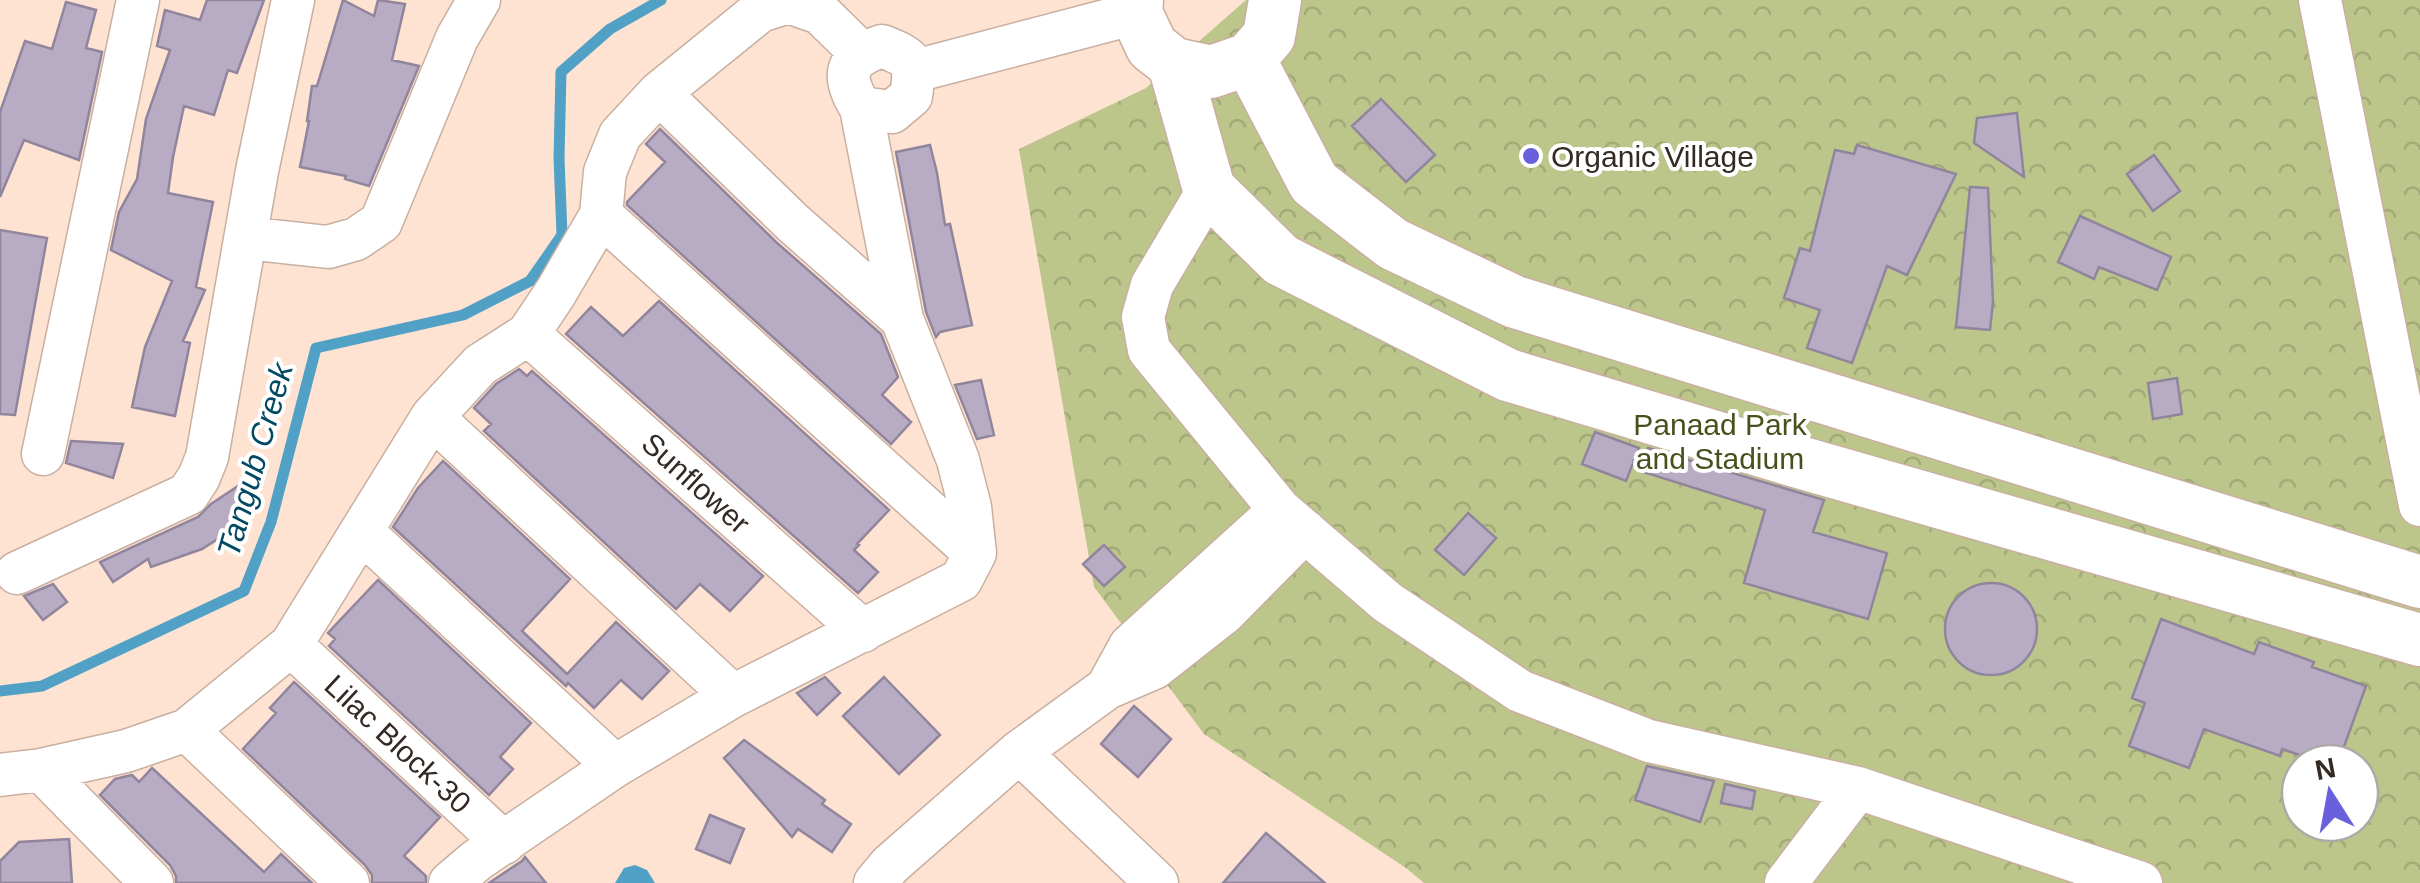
<svg xmlns="http://www.w3.org/2000/svg" width="2420" height="883" viewBox="0 0 2420 883" font-family="Arial,sans-serif">
<style>
.park{fill:url(#park-crowns);fill-rule:evenodd}
.water{fill:#51a1c6}
.lines{fill:none;stroke-linecap:round;stroke-linejoin:round}
.stream{stroke:#51a1c6;stroke-width:11}
.building{fill:#b8acc4;stroke:#90859c;stroke-width:2.5}
.minor-casing{stroke:#c9afa0;stroke-width:45}
.tertiary-casing{stroke:#c9afa0;stroke-width:55}
.minor{stroke:#fff;stroke-width:42}
.tertiary{stroke:#fff;stroke-width:52}
.poi-dot{fill:#6861db;stroke:#fff;stroke-width:4}
.labels{text-anchor:middle;dominant-baseline:central;stroke-width:8;stroke-linejoin:round;paint-order:stroke}
.poi-label{font-size:30px;fill:#342923;stroke:#fff;text-anchor:start}
.park-label{font-size:30px;fill:#48501b;stroke:#fff}
.street-label{font-size:30px;fill:#342923;stroke:#fff}
.water-label{font-size:32px;font-style:italic;fill:#024963;stroke:#fff}
</style>
<defs>
<pattern id="park-crowns" width="20" height="18" patternUnits="userSpaceOnUse" patternTransform="scale(2.5)"><rect width="20" height="18" fill="#bcc68b"/><path d="M2 6a3 3 0 1 1 6 0M12 15a3 3 0 1 1 6 0" fill="none" stroke="#a2aa78"/></pattern>
</defs>
<rect width="100%" height="100%" fill="#fee3d3"/>
<path class="park" d="M1246,0H2420V883H1424L1406,868L1204,734L1094,587L1019,149L1146,88ZM2300,763H2360V823H2300Z"/>
<path class="water" d="M635,865L647,870L655,883H615L624,868Z"/>
<g class="lines">
<path class="stream" d="M0,691L42,686L244,591L271,522L316,348L463,315L530,281L562,235L559,158L561,72L610,29L661,0"/>
</g>
<path class="building" d="M207,0H264L237,73L228,70L214,115L184,106L173,157L168,193L213,202L196,287L205,290L183,341L190,343L175,416L132,407L145,347L172,281L111,250L119,212L137,179L146,119L170,50L157,46L165,10L200,20Z
M343,0L374,16L378,0L405,4L392,60L419,66L369,186L345,179L346,176L300,167L309,121H307L312,86H317Z
M66,2L96,10L86,48L102,52L79,160L24,140L0,197V112L25,41L52,49Z
M1381,99L1435,155L1406,182L1352,126Z
M2017,113L2024,177L1974,143L1977,118Z
M660,129L776,242L881,334L898,377L882,395L911,422L891,444L627,205V202L665,162L646,144Z
M930,145L937,173L945,225L950,224L972,325L940,332L936,337L926,312L896,152Z
M1857,145L1956,174L1907,275L1887,266L1852,363L1807,348L1820,310L1784,298L1800,248L1810,251L1835,150L1854,154Z
M2154,155L2180,191L2153,211L2127,174Z
M1970,187L1988,188L1993,302L1990,330L1956,327Z
M2080,216L2171,257L2157,290L2099,267L2094,279L2058,262Z
M0,230L47,238L15,415L0,414Z
M659,301L889,510L857,544L859,545L854,550L878,572L858,593L566,334L591,307L623,336Z
M519,369L527,376L532,371L763,576L730,611L700,584L676,609L484,431L491,424L474,408L496,384Z
M2177,378L2182,414L2153,419L2148,383Z
M981,380L994,435L977,439L955,385Z
M1595,432L1639,448L1626,481L1582,464Z
M71,441L123,444L113,478L66,463Z
M1648,448L1824,500L1813,532L1887,553L1868,619L1744,583L1765,510L1640,471Z
M443,461L570,579L522,631L567,674L616,622L669,671L642,699L621,680L594,708L568,683L566,686L393,527L418,488Z
M250,478L224,535L202,549L151,567L148,559L113,582L100,562L198,517L211,504Z
M1468,513L1496,538L1464,575L1435,550Z
M1104,545L1125,567L1104,586L1083,564Z
M378,580L531,723L500,757L513,769L489,795L329,646L335,639L328,633Z
M1945 629a46 46 0 1 1 92 0a46 46 0 1 1-92 0Z
M53,584L67,602L43,620L24,596Z
M2161,619L2254,654L2259,642L2314,662L2312,667L2366,686L2338,763H2323L2282,749L2280,756L2204,729L2189,768L2129,746L2145,703L2132,698Z
M825,677L840,693L817,715L797,693Z
M884,677L940,735L899,774L843,716Z
M294,682L440,817L404,856L426,876V883H372V875L365,865L243,749L276,713L270,708Z
M1134,706L1171,739L1138,777L1101,744Z
M744,740L825,800L822,804L851,824L832,852L798,829L792,837L724,758Z
M1647,766L1714,781L1700,822L1635,800Z
M152,768L264,872L281,854L312,883H176V876L170,865L100,795L115,779L132,775L139,782Z
M1725,784L1755,791L1752,809L1721,803Z
M710,815L744,829L730,863L696,849Z
M1266,833L1325,883H1223Z
M69,839L72,883H0V861L19,842Z
M525,857L546,883H489L522,861Z"/>
<g class="lines">
<g class="minor-casing">
<path id="minor" d="M2320,0L2420,505
M882,46C915,59 916,62 911,96L892,112L861,108C840,75 845,58 882,46Z
M915,71L1136,13
M659,93L793,223L902,319
M1209,189L1152,285L1143,317L1149,350L1280,510L1387,602L1520,691L1649,741L1858,788L2141,883
M601,215L975,553
M246,238L328,247L356,239L381,222L457,38L479,0
M528,334L863,631
M432,417L733,696
M43,454L138,0
M362,532L615,766
M17,573L188,494L199,477L207,457L257,171L293,0
M291,645L504,843
M1107,688L1130,646L1280,510
M187,730L348,883
M1019,752L1157,883
M41,770L152,883
M0,775L41,770L126,751L187,730L291,645L432,417L480,365L528,334L556,292L601,215L605,172L620,135L659,93L760,11L788,2L820,13L861,53
M450,883L477,860L615,766L733,696L961,580L975,553L970,507L958,460L902,319L861,108
M875,883L890,865L1019,752L1107,688L1154,668L1224,613L1305,531
M1786,883L1858,788"/>
</g>
<g class="tertiary-casing">
<path id="tertiary" d="M1137,0L1136,13L1152,47L1174,64L1211,72L1249,59L1269,36L1275,0
M1249,59L1314,183L1393,244L1515,302L2420,582
M1174,64L1209,189L1281,260L1508,375L1792,460L2420,640"/>
</g>
<use href="#minor" class="minor"/>
<use href="#tertiary" class="tertiary"/>
</g>
<circle class="poi-dot" cx="1531" cy="156" r="10"/>
<g class="labels">
<g class="poi-label">
<text x="1551" y="156">Organic Village</text>
</g>
<g class="park-label">
<text x="1720" y="424">Panaad Park<tspan x="1720" dy="34">and Stadium</tspan></text>
</g>
<g class="street-label">
<text transform="translate(696 483) rotate(42)">Sunflower</text>
<text transform="translate(398 744) rotate(43)">Lilac Block-30</text>
</g>
<g class="water-label">
<text transform="translate(255 460) rotate(-74)">Tangub Creek</text>
</g>
</g>
<g transform="translate(2330 793) rotate(349)"><circle r="48" fill="#ffffff" stroke="#aea9a7" stroke-width="2.5"/>
<path d="M0-8L18 38L0 25L-18 38Z" fill="#6861db"/>
<text y="-15" font-size="28" font-weight="bold" text-anchor="middle" fill="#342923">N</text>
</g>
</svg>
